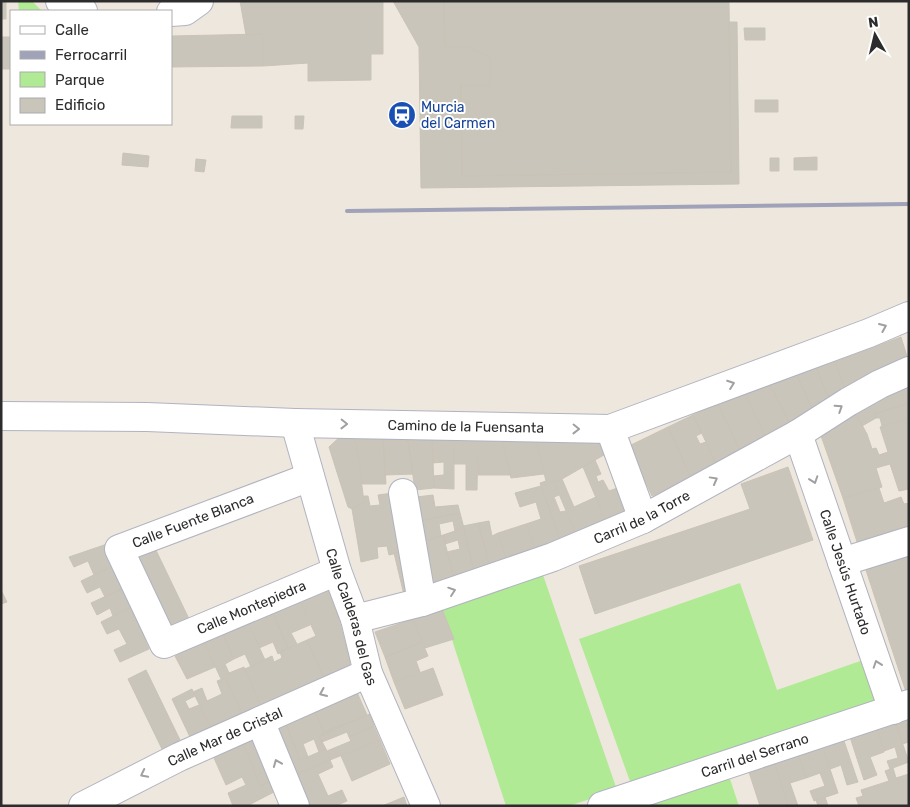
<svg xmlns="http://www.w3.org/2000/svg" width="910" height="807" viewBox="0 0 910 807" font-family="Rubik,sans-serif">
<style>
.green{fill:#b0ea94}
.building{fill:#c9c5bb;stroke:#cac3b6}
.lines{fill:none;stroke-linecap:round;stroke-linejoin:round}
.minor-casing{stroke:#b1b3c0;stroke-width:30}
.minor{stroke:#fff;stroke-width:28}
.rail{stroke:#9fa2b8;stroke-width:4}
.oneway{stroke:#a0a0a0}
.labels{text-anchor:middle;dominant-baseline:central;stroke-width:4;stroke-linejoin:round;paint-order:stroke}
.transit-label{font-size:14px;fill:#164399;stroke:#fff;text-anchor:start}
.street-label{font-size:14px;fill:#2c2c2c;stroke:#fff}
</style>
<rect width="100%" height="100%" fill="#eee7dd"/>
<path class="green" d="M18,1H32L42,11H19Z
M542,572L617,790L569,806H506L442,609Z
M740,583L777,690L866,659L880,700L632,787L579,639Z
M729,776L739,806H637Z"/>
<path class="building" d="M1,1H6V19H1Z
M240,1H383V54H371V80L308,81V63L263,66V34L246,35Z
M393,1H444L445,47H469L491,58V85H461L462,176L731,172L729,22H737L739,184L421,188L419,47Z
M444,1H729L731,172L462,176L461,85H491V58L469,47H445Z
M744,28H765V40H745Z
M263,34V66L171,67V36Z
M1,37H11V69H1Z
M755,100H778V112H755Z
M232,116H262V128H231Z
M295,116H304L303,129H295Z
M123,153L149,156L148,167L122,165Z
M817,157V170H794V158Z
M770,158H779V171H770Z
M196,159L206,160L204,172L195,171Z
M901,337L909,363L848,397L835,362Z
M835,362L848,397L832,405L816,368Z
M816,368L832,405L815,414L796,374Z
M796,374L815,414L792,427L769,384Z
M909,383V403L874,414L876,418L862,426L851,405Z
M769,384L792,427L767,440L745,393Z
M745,393L767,440L741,453L718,404Z
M909,403V418L882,426L880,418H876L874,414Z
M718,404L741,453L717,465L693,415Z
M856,414L867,434L872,449L876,448L879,455L888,452L880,427L909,418V489L899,491L890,464L876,468L882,487L843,498L820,433Z
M693,415L702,433L696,436L700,444L706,442L717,465L691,478L668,427Z
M668,427L691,478L652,496L629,446Z
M355,433L383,434L386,484H362Z
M355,433L364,502L352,509L348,507L329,447L343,434Z
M383,434H407L413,474L385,475Z
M407,434H432L434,488L415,490Z
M432,434L454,435V489L434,488L433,476L444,475V462L433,463Z
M454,435H478L477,490H466V464H454Z
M478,435H501L511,475H478Z
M501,435L535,436L544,474L511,478Z
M535,436L603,437L609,452L562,479L541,486L540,483L546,481Z
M595,460L601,474L596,476L598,482L603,480L609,491L623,486L634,513L607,524L583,467Z
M788,467L813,540L595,614L579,566L750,509L741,484Z
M562,479L574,507L596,497L607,524L577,537L554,482Z
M554,482L559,495L554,497L560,512L566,511L577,537L561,542L541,486Z
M541,486L561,542L535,551L526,524L541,519L536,502L520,507L515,493Z
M879,488L884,503L901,497L904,504L909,503V533L859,548L843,498Z
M400,492L410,550L389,555L387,546L377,547L378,558L361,562L352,509L364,502V496H368L370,506L380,505L378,495Z
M433,495L435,507L458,505L460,513L412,522L408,498Z
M460,513L464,528L455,531L453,521L439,524L441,536L416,544L412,522Z
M489,521L492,536L498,533L507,560L490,566L478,523Z
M478,523L490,566L474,572L463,526Z
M526,524L535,551L507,560L498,533Z
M464,528L474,572L454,578L447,552L460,549L458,540L445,544L443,535Z
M443,535L454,578L425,588L416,544Z
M110,543L119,563L94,575L88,561L74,567L69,557Z
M153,544L190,621L168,631L130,552Z
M909,549V694L907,695L864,564Z
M410,550L416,591L404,595L394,553Z
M119,563L130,585L105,597L100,587L87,593L81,581Z
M130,585L139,603L113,616L110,608L97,615L91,603Z
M330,585L350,662L349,667L324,678L307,640L316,636L299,599Z
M1,590L7,602L1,604Z
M299,599L310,625L291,633L297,644L288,649L272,611Z
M139,603L155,635L145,640L149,649L120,662L114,650L127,644L119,629L107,634L101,622Z
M442,609L454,639L425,648L413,619Z
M272,611L288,649L278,654L273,642L259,648L248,622Z
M413,619L422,642L385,657L375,632Z
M248,622L265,660L251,667L245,654L234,659L223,634Z
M223,634L234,659L225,664L229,673L224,675L225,678L221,679L204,642Z
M307,640L324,678L261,706L245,669L272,656L274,662L282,658L280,652Z
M204,642L215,667L187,679L175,656Z
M422,642L428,656L416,661L420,672L394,682L385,657Z
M244,667L261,706L242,714L224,675Z
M433,668L443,695L405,709L394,682Z
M146,670L181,742L163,751L128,679Z
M225,678L242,714L211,728L193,692L202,688L207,701L222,694L217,681Z
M192,689L195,696L185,701L189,709L199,705L211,728L190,737L172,699Z
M356,690L367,715L324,734L314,708Z
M314,708L324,734L319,736L326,749L319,752L314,739L303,744L308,757L300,760L285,722Z
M370,714L374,726L349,737L347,732L322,742L319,736L331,729Z
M909,714V742L902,744L894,719Z
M894,719L909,762L890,769L887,761L898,758L895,747L884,751L876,725Z
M285,722L300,760L284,767L269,729Z
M876,725L884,752L870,757L877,775L864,780L849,734Z
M374,726L380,740L330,760L327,751L351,741L349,737Z
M262,737L279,778L260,786L244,744Z
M843,738L858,782L847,785L841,765L830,769L822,745Z
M380,740L390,764L352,781L341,756Z
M244,744L260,786L279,778L286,793L276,798L274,792L247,806H233L228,793L246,785L242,777L226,785L214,758Z
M822,745L838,793L814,801L810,791L825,786L820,773L806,778L798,753Z
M326,749L330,760L289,777L284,767Z
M798,753L806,778L790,783L798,806H788L774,761Z
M330,760L333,767L318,774L328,796L342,790L347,801L335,806H302L289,777Z
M774,761L788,806H760L748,769Z
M893,768L896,778L909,774V806H859L856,798L863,796L861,790L889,781L885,771Z
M404,797L407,806H382Z
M825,797L828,806H818L816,800Z"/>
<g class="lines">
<g class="minor-casing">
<g id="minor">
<path d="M60,1L69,7L83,11"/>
<path d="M171,12L185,11L199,1"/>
<path id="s1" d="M1,416L147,417L295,423L610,429L869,333L909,316"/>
<path id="s2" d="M295,423L337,571L355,619L368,673L426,806"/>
<path d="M610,429L643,519"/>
<path id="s3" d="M798,434L893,710"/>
<path id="s4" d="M310,477L119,549L164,644L337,571"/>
<path d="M403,493L422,602"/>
<path d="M842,562L909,541"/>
<path id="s5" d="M355,619L422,602L553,557L643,519L798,434L848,402L880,384L909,371"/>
<path d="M260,721L295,806"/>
<path id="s6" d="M83,806L179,757L368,673"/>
<path id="s7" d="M602,806L909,704"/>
</g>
</g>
<use href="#minor" class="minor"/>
<path class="rail" d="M347,211L909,204"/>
</g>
<defs><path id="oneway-chevron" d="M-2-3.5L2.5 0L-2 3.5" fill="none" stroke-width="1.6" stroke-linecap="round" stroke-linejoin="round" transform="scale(1.25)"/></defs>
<g class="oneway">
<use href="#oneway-chevron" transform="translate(883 327) rotate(-23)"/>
<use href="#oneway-chevron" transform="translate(731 384) rotate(-20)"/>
<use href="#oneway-chevron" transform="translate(839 408) rotate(-33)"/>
<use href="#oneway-chevron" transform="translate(344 424) rotate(1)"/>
<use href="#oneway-chevron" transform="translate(576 429) rotate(1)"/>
<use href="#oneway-chevron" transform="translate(714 480) rotate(-29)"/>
<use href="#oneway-chevron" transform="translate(814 480) rotate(71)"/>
<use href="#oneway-chevron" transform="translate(452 591) rotate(-19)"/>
<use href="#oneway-chevron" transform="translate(877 664) rotate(-109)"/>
<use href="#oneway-chevron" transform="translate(323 693) rotate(156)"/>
<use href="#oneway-chevron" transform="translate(277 763) rotate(-112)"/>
<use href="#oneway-chevron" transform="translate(144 774) rotate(153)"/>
</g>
<defs>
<g id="station-disc" transform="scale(1.4375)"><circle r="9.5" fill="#1a4fb4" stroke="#fff"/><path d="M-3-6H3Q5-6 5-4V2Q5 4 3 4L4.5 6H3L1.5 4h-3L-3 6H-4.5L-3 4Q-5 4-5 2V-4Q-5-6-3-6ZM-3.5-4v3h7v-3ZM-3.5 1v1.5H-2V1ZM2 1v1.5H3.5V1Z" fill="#fff"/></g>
</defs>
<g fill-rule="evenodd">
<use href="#station-disc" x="402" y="115"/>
</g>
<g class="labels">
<g class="transit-label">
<text x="421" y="107">Murcia<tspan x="421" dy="16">del Carmen</tspan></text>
</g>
<g class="street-label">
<text stroke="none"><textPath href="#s1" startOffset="465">Camino de la Fuensanta</textPath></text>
<text stroke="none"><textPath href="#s5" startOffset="305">Carril de la Torre</textPath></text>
<text transform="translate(193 521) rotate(-21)">Calle Fuente Blanca</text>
<text stroke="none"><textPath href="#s3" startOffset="146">Calle Jesús Hurtado</textPath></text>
<text stroke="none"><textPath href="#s4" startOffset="404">Calle Montepiedra</textPath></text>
<text stroke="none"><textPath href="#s2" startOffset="202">Calle Calderas del Gas</textPath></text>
<text stroke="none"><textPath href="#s6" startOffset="158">Calle Mar de Cristal</textPath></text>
<text stroke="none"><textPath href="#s7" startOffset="161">Carril del Serrano</textPath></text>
</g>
</g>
<rect width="910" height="807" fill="none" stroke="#2c2c2c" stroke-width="5"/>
<rect x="10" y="10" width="162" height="115" fill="#ffffff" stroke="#ababab"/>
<rect x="20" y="26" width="25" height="8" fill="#ffffff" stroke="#ababab"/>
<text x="55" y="35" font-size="15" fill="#2c2c2c">Calle</text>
<rect x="20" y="51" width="25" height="8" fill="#9fa2b8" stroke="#ababab"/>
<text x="55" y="60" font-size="15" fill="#2c2c2c">Ferrocarril</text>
<rect x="20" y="72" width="25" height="15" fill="#b0ea94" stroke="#ababab"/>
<text x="55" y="85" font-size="15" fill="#2c2c2c">Parque</text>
<rect x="20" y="98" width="25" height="15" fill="#c9c5bb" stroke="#ababab"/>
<text x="55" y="110" font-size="15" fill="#2c2c2c">Edificio</text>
<g transform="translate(875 35) rotate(352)" stroke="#ffffff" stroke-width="4" paint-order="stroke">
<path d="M0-4L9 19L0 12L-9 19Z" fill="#2c2c2c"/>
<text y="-8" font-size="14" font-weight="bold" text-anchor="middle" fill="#2c2c2c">N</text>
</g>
</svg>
